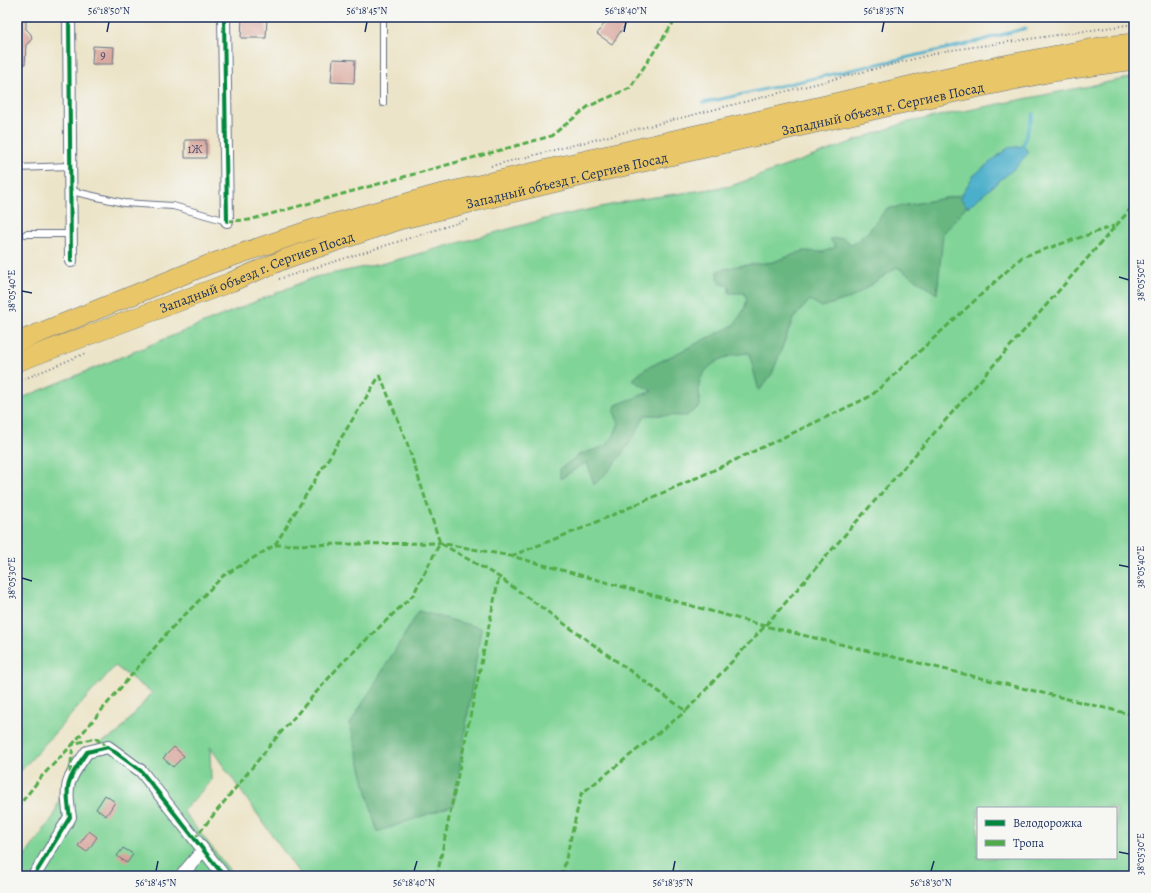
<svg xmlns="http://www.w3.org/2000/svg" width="1151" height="893" viewBox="0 0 1151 893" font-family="Alegreya,serif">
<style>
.green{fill:#80d497;stroke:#4e827a;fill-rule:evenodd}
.forest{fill:#68b680;stroke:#42726f}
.water{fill:#4cafcb;stroke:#346f94}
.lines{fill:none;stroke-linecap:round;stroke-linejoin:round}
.stream{stroke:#4cafcb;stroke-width:3}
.building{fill:#d7a399}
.lane-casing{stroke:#646e83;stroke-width:8}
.street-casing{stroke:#646e83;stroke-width:14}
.primary-casing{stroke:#646e83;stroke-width:20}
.path{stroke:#646e83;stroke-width:2;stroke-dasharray:1 3;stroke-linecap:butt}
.lane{stroke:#fff;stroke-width:6}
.street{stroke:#fff;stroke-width:12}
.primary{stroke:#e9c769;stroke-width:19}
.quiet{stroke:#52ab49;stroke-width:3;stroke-dasharray:6 3;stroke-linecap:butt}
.cycleway-casing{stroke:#f6f6f2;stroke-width:6}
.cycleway{stroke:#00873e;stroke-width:4}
.ticks{fill:none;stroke:#1b2f5e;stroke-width:1.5}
.labels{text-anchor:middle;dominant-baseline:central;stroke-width:3;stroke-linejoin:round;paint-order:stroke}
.number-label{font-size:12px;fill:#4a4c6d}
.street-label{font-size:14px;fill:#1b2f5e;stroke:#f6f6f2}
.neatline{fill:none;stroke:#1b2f5e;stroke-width:1.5}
.ticks-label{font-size:10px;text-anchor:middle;fill:#1b2f5e}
</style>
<rect width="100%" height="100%" fill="#f6f6f2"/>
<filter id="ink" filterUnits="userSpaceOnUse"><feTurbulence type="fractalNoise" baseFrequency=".025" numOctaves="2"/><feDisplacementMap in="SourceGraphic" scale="8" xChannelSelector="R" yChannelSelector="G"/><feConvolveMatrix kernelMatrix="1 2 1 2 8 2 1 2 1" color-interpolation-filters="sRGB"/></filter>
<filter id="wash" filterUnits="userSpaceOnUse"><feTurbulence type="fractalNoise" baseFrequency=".012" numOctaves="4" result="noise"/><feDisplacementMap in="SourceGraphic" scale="16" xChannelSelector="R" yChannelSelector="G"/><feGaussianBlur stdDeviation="0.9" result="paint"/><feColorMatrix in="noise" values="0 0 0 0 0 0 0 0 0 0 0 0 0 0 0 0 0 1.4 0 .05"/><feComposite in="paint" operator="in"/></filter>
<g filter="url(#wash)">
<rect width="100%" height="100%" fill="#ece4c8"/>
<path class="green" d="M1134,77V876H301L210,747L211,781L183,811L234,876H17V867L54,816L72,758L117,734L152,693L115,666L17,775V400L315,277L385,263L545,219L634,200L731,186L904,123ZM978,808H1116V858H978Z"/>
<path class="forest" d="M978,192L943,234L937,294L897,267L853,297L822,307L810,300L793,319L772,374L759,391L749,353C731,354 710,360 701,378C697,385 700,398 700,406L686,416L645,415C633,441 615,466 594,485L587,462L560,479V469L579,455L605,446L613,437L619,423L614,412L616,405L652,391L632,380L645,369L734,325L744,310L747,299L744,293H729V286L719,283L717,271L737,266L773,262L803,251L823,252L836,247L830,239L843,238L852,245L869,231L886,209Z
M419,611L481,628L454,805L377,832L350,724Z"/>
<path class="water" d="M1023,146L1029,152L1016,167L968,207L960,198L973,176L1008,148Z"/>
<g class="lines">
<path class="stream" d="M703,103L972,43L1026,28
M1023,146L1033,114"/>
</g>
<g id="blocks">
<path class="building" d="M17,17H26V29L31,34L32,39L26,45L25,64H17Z
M242,17H267L266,38H241Z
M609,17H614L625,25L612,44L597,34Z
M93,46L114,47L113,64H92Z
M333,59L355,60L354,83L331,82Z
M185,140H206V158H185Z
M174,747L184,756L173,767L163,758Z
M105,795L115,802L106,816L96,809Z
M89,831L97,837L87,852L78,846Z
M123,848L133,854L127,863L117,856Z"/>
</g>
</g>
<g filter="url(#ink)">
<use href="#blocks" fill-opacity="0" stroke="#646e83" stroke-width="1"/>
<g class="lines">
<g class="lane-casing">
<path id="lane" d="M383,17V103
M17,168L70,166
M71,191L124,203L173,206L227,221
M26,234H71"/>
</g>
<g class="street-casing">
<path id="street" d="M69,17L71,261
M224,17L227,221
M34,876L70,817C64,783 68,780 87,752L108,747L141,771L224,876
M181,876L203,850"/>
</g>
<g class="primary-casing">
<g id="primary">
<path d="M17,342L210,264L310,230L439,194L982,69L1105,46L1134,43"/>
<path id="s1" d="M17,362L231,282L285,259L399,220L595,173L891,106L1052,72L1134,60"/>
</g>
</g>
<path class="path" d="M491,166L945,51L1134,24
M279,279L467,220
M17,382L86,353"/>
<use href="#lane" class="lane"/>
<use href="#street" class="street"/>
<use href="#primary" class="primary"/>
<path class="quiet" d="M227,221L249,220L551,136L589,106L630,88L677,17
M380,375L407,443L440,543L499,577L686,711L765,626L1134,205
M275,545L380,375
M511,556L583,528L712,471L871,396L1022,257L1114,226
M70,773L73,744L167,633L223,576L275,545L440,543L511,556L765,626L1134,715
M17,808L42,776L73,744L95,738L108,747
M194,839L276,738L342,663L413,595L440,543
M437,876L499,577
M562,876L581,794L686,711"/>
<g class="cycleway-casing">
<path id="cycleway" d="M69,17L71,261
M224,17L227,221
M34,876L70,817C64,783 68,780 87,752L108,747L141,771L224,876"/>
</g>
<use href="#cycleway" class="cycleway"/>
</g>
</g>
<path class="ticks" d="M107,32L109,22M365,32L367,22M624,32L626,22M882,32L884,22M1119,277L1129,280M22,291L32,293M1119,565L1129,567M22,578L32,581M1119,852L1129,854M156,871L158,861M414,871L417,861M673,871L675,861M931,871L934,861"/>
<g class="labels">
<g class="number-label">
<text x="103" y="55">9</text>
<text x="195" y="149">1Ж</text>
</g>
<g class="street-label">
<text stroke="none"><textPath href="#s1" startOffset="904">Западный объезд г. Сергиев Посад</textPath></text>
<text stroke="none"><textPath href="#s1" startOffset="580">Западный объезд г. Сергиев Посад</textPath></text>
<text stroke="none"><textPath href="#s1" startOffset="256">Западный объезд г. Сергиев Посад</textPath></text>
</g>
</g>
<rect width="1151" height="893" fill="none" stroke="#f6f6f2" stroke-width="44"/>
<rect x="977" y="807" width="140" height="52" fill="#f6f6f2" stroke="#9ea6b7"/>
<rect x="985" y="820" width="20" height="6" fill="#00873e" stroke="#9ea6b7"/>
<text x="1013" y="827" font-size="12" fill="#1b2f5e">Велодорожка</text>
<rect x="985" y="840" width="20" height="6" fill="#52ab49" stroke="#9ea6b7"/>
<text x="1013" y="847" font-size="12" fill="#1b2f5e">Тропа</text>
<rect x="22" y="22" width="1107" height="849" class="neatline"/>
<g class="ticks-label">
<text x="109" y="14">56°18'50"N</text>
<text x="367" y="14">56°18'45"N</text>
<text x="626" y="14">56°18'40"N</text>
<text x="884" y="14">56°18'35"N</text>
<text transform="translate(1140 280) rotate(-90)" y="4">38°05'50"E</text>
<text transform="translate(11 291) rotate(-90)" y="4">38°05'40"E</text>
<text transform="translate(1140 567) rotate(-90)" y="4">38°05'40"E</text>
<text transform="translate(11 578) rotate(-90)" y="4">38°05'30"E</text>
<text transform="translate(1140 854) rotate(-90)" y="4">38°05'30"E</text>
<text x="156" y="886">56°18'45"N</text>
<text x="414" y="886">56°18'40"N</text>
<text x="673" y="886">56°18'35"N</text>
<text x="931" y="886">56°18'30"N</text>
</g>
</svg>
